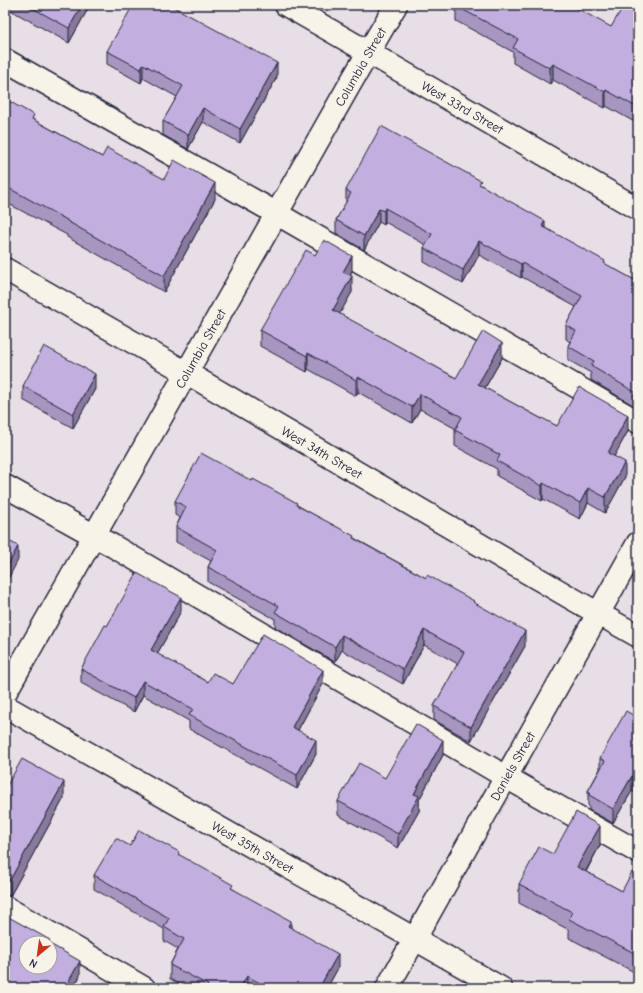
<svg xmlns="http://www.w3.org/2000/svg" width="643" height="993" viewBox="0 0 643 993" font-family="'Comic Neue',sans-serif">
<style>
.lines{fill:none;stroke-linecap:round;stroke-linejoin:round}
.minor-casing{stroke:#22223b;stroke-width:25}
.minor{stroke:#f7f3e8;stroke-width:22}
.wall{fill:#a796c0;stroke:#22223b}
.shaded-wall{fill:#887a9c;stroke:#22223b}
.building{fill:#c2afdf;stroke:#22223b}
.labels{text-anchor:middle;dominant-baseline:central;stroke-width:3;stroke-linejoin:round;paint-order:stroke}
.street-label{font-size:13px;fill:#22223b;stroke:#f7f3e8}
</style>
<rect width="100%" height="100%" fill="#e7dfe5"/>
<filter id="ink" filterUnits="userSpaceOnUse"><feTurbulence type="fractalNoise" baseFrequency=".025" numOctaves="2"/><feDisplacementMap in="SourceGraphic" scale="8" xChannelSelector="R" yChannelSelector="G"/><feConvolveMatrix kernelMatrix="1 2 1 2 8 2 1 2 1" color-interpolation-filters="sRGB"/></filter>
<g filter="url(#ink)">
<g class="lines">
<g class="minor-casing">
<g id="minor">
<path id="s1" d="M286,5L399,70L638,209"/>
<path d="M5,60L260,204L638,422"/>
<path id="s2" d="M5,269L187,373L571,598L638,636"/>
<path d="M5,486L113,546L506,777L638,852"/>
<path id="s3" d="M5,693L350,84L396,5"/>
<path id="s4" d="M5,706L501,988"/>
<path d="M5,907L144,988"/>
<path id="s5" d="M387,988L638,543"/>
</g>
</g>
<use href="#minor" class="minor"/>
</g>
<path class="wall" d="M5,5H90L69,43L5,7Z
M638,5V124L606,106L605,108L553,80L550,84L513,63V52L456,21V6L611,27Z
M107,51L277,77L240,143L203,122L188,149L163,135V121L177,97L143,78L141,83L107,64Z
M5,99L34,120L102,157L215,199L164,292L67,237V235L5,202Z
M481,185L545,228L605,264L638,282V408L591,380V373L568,360V346L570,342L566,339V325L576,307L522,277L521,278L479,255L463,284L424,262V248L426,245L385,222L384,225L379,222L364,250L336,233V220L346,203V190Z
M315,255L352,271L350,275L352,292L339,314L456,378L502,358L485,388L542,419L557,426L628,431L614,456L625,477L605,513L588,503L580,519L543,499L542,501L497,476V469L455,446V430L456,429L420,409L412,423L358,392L356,396L308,369L307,372L260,346V330Z
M23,386L95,389L73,428L23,400Z
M252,481L297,505L354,538L426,578L474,603L525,646L471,741L434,720V706L458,664L424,645L403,684L342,650L335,662L275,627V619L208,582V567L211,561L176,542V527L180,518L175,515V501Z
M181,611L157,654L208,682L233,684H323L298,730L316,754L297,789L189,729V721L143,695L134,712L81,683V669L107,626Z
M638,718V794L632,791L613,823L589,810V806L588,805V791L600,769V758Z
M443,755L419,800V811L398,848L338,815V801L385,778Z
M5,789L64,798L10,896L5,895Z
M600,845L586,872L622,891L638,875V986L636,985V973L569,938V930L519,903V884L553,854Z
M130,846L179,855L233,889L291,928L338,968L327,988H187L170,979V965L178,949L164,941V929L94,889V875Z"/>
<path class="shaded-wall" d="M82,5H90L69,43V28Z
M277,63V77L240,143V129Z
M143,64V78L141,83V69Z
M553,64V80L550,84V68Z
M606,90V106L605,108V92Z
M203,108V122L188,149V135Z
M215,183V199L164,292V276Z
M385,208V222L384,225V211Z
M379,209V222L364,250V236Z
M545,221V235L542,226Z
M479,241V255L463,284V270Z
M352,256V271L343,287V272Z
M522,263V277L521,278V264Z
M352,276V292L333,326V310Z
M502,343V358L478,400V384Z
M308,353V369L307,372V356Z
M95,374V389L73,428V414Z
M358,377V392L356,396V380Z
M420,394V409L412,423V407Z
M628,415V431L608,468V453Z
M625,462V477L605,513V497Z
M543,483V499L542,501V486Z
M588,488V503L580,519V503Z
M8,503V517L5,524V509Z
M18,546V560L5,585V571Z
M181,597V611L151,665V650Z
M424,630V645L403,684V669Z
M525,631V646L471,741V727Z
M342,635V650L335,662V647Z
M323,670V684L292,741V727Z
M143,681V695L134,712V698Z
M316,740V754L297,789V775Z
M443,740V755L419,800V811L398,848V834L414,794Z
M632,776V791L613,823V809Z
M64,782V798L10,896V880Z
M600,826V845L577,887V867Z
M291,921V935L288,926Z
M338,954V968L327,988H319Z
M80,961V976L74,988H65Z
M247,976V988H240Z"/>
<path class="building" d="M27,5H82L69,28Z
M133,5H170L277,63L240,129L203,108L188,135L163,121L183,86L143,64L141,69L107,51Z
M456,5H571L611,27L624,5H638V108L606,90L605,92L553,64L550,68L513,48L518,39L456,6Z
M5,99L34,115L32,119L102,157L107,148L164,179L174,160L215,183L164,276L67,221V220L5,186Z
M381,126L481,181L479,184L545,221L542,226L605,261L604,263L638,282V394L591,366L594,361L568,346L576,331L566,325L582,296L522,263L521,264L479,241L463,270L424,248L432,234L385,208L384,211L379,209L364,236L336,220L351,193L346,190Z
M324,240L352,256L343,272L352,276L333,310L456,378L483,331L502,343L478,384L542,419V418L557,426L579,387L628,415L608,453L625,462L605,497L588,488L580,503L543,483L542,486L497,461L500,455L455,430L462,417L420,394L412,407L358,377L356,380L308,353L307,356L260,330L306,250L315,255Z
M44,346L95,374L73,414L23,386Z
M201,453L252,481L253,479L297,503L296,505L354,536L353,538L426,578L427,575L474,601L473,602L525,631L471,727L434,706L464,652L424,630L403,669L342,635L335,647L275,612L279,606L208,567L217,550L176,527L186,507L175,501Z
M5,501L8,503L5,509Z
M5,539L18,546L5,571Z
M137,573L181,597L151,650L208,682L213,673L233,684L263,634L323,670L292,727L316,740L297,775L189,715L193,709L143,681L134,698L81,669L105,625L107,626Z
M626,711L638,718V779L632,776L613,809L589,795L590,792L588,791L605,761L600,758Z
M416,724L443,740L414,794L419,796L398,834L338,801L359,763L385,778Z
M22,759L64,782L10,880L5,879V789Z
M576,812L600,826L577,867L622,891L632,872L638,875V955L569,919L572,912L519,884L539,847L553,854Z
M139,830L179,852L178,854L233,885L231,888L291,921L288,926L338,954L319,988H269L247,976L240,988H207L208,985L170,965L184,939L164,927L169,918L94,875L116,838L130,846Z
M5,915L50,940L49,943H26V967H50V944L80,961L65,988H5Z
M638,961V967L636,966Z"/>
</g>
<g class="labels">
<g class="street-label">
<text stroke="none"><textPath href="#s3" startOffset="720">Columbia Street</textPath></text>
<text stroke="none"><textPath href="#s1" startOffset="204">West 33rd Street</textPath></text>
<text stroke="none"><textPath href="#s3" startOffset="396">Columbia Street</textPath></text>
<text stroke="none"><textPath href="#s2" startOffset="366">West 34th Street</textPath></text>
<text stroke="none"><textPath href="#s5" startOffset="255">Daniels Street</textPath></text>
<text stroke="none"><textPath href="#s4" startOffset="285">West 35th Street</textPath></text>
</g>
</g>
<rect width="643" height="993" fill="none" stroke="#f7f3e8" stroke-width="20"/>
<rect x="10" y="10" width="623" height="973" fill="none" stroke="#22223b" stroke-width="1.5" filter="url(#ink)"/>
<g transform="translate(38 955) rotate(209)"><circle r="19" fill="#f7f3e8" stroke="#a29fa3"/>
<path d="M0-3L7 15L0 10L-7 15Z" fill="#c8321e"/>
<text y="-6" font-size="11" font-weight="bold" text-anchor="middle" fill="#22223b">N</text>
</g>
</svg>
